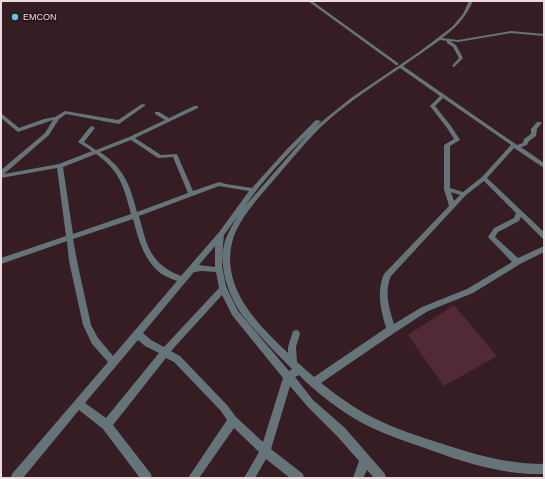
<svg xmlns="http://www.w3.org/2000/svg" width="545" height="479" viewBox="0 0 545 479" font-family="Arial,sans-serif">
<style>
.green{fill:#512a35}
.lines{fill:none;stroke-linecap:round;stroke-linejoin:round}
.minor{fill:#657478;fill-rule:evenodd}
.poi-dot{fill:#58c9e3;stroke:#2b131a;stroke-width:1.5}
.labels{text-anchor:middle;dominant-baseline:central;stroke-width:3;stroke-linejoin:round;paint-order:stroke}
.far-poi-label{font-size:9px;fill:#eddbdf;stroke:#2b131a;text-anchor:start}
</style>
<rect width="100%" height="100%" fill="#361c23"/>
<path class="green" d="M454,305L497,356L444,386L408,335Z"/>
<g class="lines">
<path class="minor" d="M308,1H312L398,63V65H396Z
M469,1H473C465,18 457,27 442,38L458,40L511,31L544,34V36L511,33L458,42L450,41L456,45L463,58L454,67L452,66L459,58L453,47L447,43V41L440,40L403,66L517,145L523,143L524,139L531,134V129L537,122H541L542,123L537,129L536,136L529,141L527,145L521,147L544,163V168L514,148L487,178L544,232V239L542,238L521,217L519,221L498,232L495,237L518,258L544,246V252L520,264L473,293L428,311L394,333L321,383C338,396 355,409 374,418C396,429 420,437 443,444C476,455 509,464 544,464V474C500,475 460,461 419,446C396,438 373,430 352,417C333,405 315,391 299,375L295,377L313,400L345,428L385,474L386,478H374L367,470L363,478H353L359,461L337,436L307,406L290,386L271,449L303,474L304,478H290L266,459L255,478H244L259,452L234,428L199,478H188L227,420L221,411L174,362L166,358L113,425L151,474L152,478H140L103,429L79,410L23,478H11L12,474L108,362L92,344L83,325L69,261L67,241L1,264V258L66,236L57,168L1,178V170L45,133L53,120L18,132L1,118V113L19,128L44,119L55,117L65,111L118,120L142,104L146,105L119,124L66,114L59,119L49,135L4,174L59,164L92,151L78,142L90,127L92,126L95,128L84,142L96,150L129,137L165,120L155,114V112H159L169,118L194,106H198V108L135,138L161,155L177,154L193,191L219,182L226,184L252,188L287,149L316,120L321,121L315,127L351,98L419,52L452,27L463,14ZM400,68L440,96L430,106L447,128L454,139L444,145V189L449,206L384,274C376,293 381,309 386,328L314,377L297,362L296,347L300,334L299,331L296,330L293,331L288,347V353C262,328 232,300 230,261C230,250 232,240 236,231C246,210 263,193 278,175C297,153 315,130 338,112C358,96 379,82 400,68ZM443,98L511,145L482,177L463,192L450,188V146L460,140L451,126L435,106ZM308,134L245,206C263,180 285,157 308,134ZM131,140L158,158L173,157L188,193L137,212C130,185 124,168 100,152ZM96,154C120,171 124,187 131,214L73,234L63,167ZM484,181L516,213L514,218L494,228L488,237L512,262L467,289L422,307L394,324C389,308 384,292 391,276L466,195ZM219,186L249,191L220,231L181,276C150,264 147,246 139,216ZM451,192L460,195L454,201ZM238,216C233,224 228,232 225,241C218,264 227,292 240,312C244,318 249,323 254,329C266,343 279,356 292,369L289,371L238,311L230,295L226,286L222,266L223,245L224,235ZM133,219C138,237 143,258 158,271C163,276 170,278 177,281L113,356L98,338L91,325L77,261L73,239ZM215,246V267L199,265ZM202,271L216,272L219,288L164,347L151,340L143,333L194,272ZM222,295L232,315L283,378L263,442L236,417L227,405L180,356L171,351ZM138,340L145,346L159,353L106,418L85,403Z"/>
</g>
<circle class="poi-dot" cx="15" cy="17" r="4"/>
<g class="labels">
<g class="far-poi-label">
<text x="23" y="17">EMCON</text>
</g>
</g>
<rect width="545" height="479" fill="none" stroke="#eddbdf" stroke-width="4"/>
</svg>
